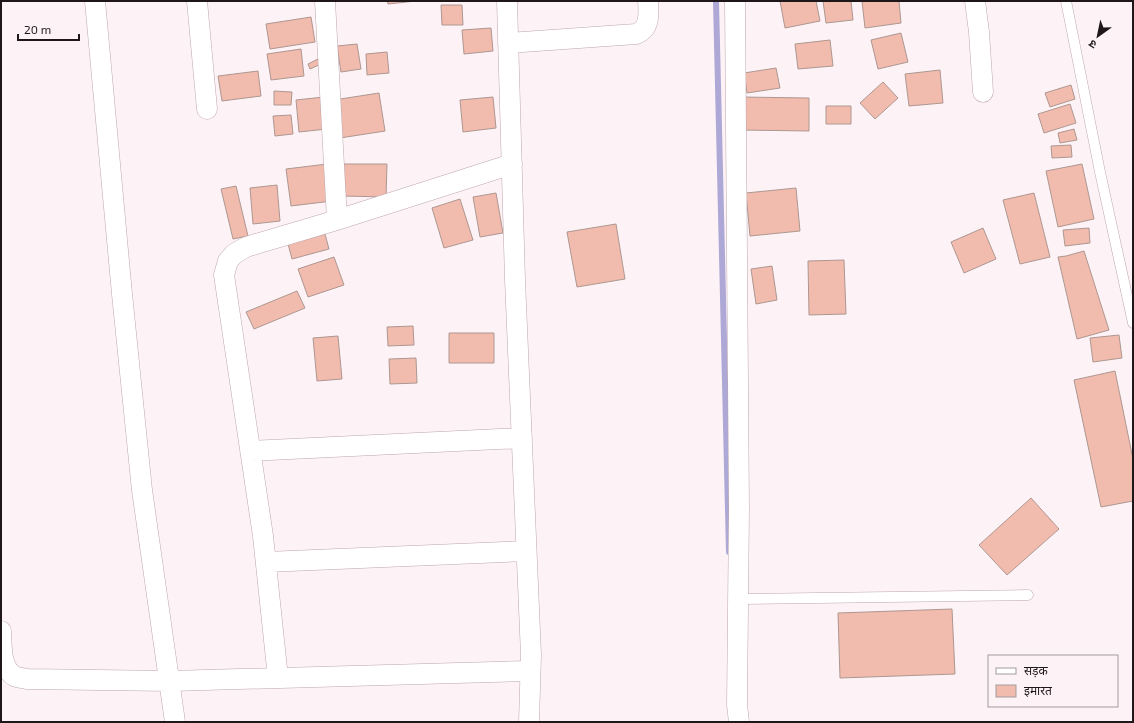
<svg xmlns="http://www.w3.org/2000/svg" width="1134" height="723" viewBox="0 0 1134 723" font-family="'Exo 2','Noto Sans Devanagari',sans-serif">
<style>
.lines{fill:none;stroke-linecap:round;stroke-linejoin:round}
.stream{stroke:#ada8d6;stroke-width:6}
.building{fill:#f1bbae;stroke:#ae9791}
.lane-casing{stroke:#bea6ad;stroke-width:11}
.street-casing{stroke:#bea6ad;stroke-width:21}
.lane{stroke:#fff;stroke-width:10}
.street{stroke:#fff;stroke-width:20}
</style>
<rect width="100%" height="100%" fill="#fdf3f6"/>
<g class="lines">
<path class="stream" d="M716,1L729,552"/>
</g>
<path class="building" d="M387,1H416L388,4Z
M780,1H816L820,21L785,28Z
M823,1H851L853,20L826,23Z
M862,1H899L901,23L865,28Z
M441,5H462L463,25H442Z
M311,17L315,42L270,49L266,24Z
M491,28L493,51L464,54L462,30Z
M901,33L908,62L878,69L871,40Z
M830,40L833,66L798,69L795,44Z
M357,44L361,69L341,72L337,46Z
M301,49L304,76L271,80L267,54Z
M387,52L389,73L367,75L366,54Z
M318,59L321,64L310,69L308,64Z
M776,68L780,88L747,93L744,73Z
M940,70L943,103L909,106L905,74Z
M258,71L261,96L222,101L218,76Z
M883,82L898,98L875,119L860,103Z
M1071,85L1075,99L1050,107L1045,93Z
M274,91L292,92L291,105H274Z
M379,93L385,131L340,138L334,100Z
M324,97L327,129L299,132L296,100Z
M493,97L496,128L463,132L460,100Z
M740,97L809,98V131L740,130Z
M1070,104L1076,123L1044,133L1038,114Z
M826,106H851V124H826Z
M291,115L293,134L275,136L273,116Z
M1074,129L1077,140L1060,143L1058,133Z
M1071,145L1072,157L1052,158L1051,146Z
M327,164L332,201L291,206L286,169Z
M342,164H387L386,197L342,196Z
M1082,164L1094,219L1058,227L1046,171Z
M277,185L280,221L253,224L250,188Z
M236,186L248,236L233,239L221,189Z
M796,188L800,231L750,236L746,193Z
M496,193L503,233L480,237L473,197Z
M1034,193L1050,257L1020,264L1003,200Z
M460,199L473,240L444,248L432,208Z
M616,224L625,279L577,287L567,232Z
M983,228L996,259L964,273L951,242Z
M1089,228L1090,243L1065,246L1063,230Z
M325,234L329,249L292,259L288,244Z
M1084,251L1109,330L1077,339L1058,257L1066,256Z
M334,257L344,285L308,297L298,269Z
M844,260L846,314L809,315L808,261Z
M772,266L777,300L756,304L751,269Z
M297,291L305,308L254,329L246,312Z
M413,326L414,345L388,346L387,327Z
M449,333H494V363H449Z
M1119,335L1122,358L1093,362L1090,338Z
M338,336L342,379L317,381L313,338Z
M416,358L417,383L390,384L389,359Z
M1115,371L1133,459V501L1101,507L1074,380Z
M1031,498L1059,529L1007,575L979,545Z
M952,609L955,674L840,678L838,613Z"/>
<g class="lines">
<g class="lane-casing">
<path id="lane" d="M1066,1L1100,172L1133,323
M738,599L1028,595"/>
</g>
<g class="street-casing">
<path id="street" d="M95,1L122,294L142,490L175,722
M197,1L207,109
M325,1L337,220
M507,1L515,280L531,655L529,722
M735,1L739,509L737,705L739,722
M975,1L979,32L983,92
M508,43L636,34C650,29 649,14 648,1
M251,451L522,438
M266,562L526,551
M1,631C2,646 0,667 14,676C18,678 23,678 27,679L170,681L530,671
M278,678L263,536L224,275L228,261L234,254L246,247L337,220L512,164"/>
</g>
<use href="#lane" class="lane"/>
<use href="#street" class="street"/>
</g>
<rect width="1134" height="723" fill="none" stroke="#1f1619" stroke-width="4"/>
<rect x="988" y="655" width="130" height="52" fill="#fdf3f6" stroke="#a49b9e"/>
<rect x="996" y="668" width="20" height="6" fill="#ffffff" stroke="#a49b9e"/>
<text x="1024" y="675" font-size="12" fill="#1f1619">सड़क</text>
<rect x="996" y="685" width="20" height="12" fill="#f1bbae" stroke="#a49b9e"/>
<text x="1024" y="695" font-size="12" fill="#1f1619">इमारत</text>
<g transform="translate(1098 36) rotate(213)" stroke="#fdf3f6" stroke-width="3" paint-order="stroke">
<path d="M0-3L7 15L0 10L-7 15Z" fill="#1f1619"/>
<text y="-6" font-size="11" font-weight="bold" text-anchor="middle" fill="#1f1619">उ</text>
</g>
<path d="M18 34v6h61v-6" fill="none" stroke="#1f1619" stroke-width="2"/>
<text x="24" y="34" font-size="12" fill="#1f1619" stroke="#fdf3f6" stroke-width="3" paint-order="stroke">20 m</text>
</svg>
